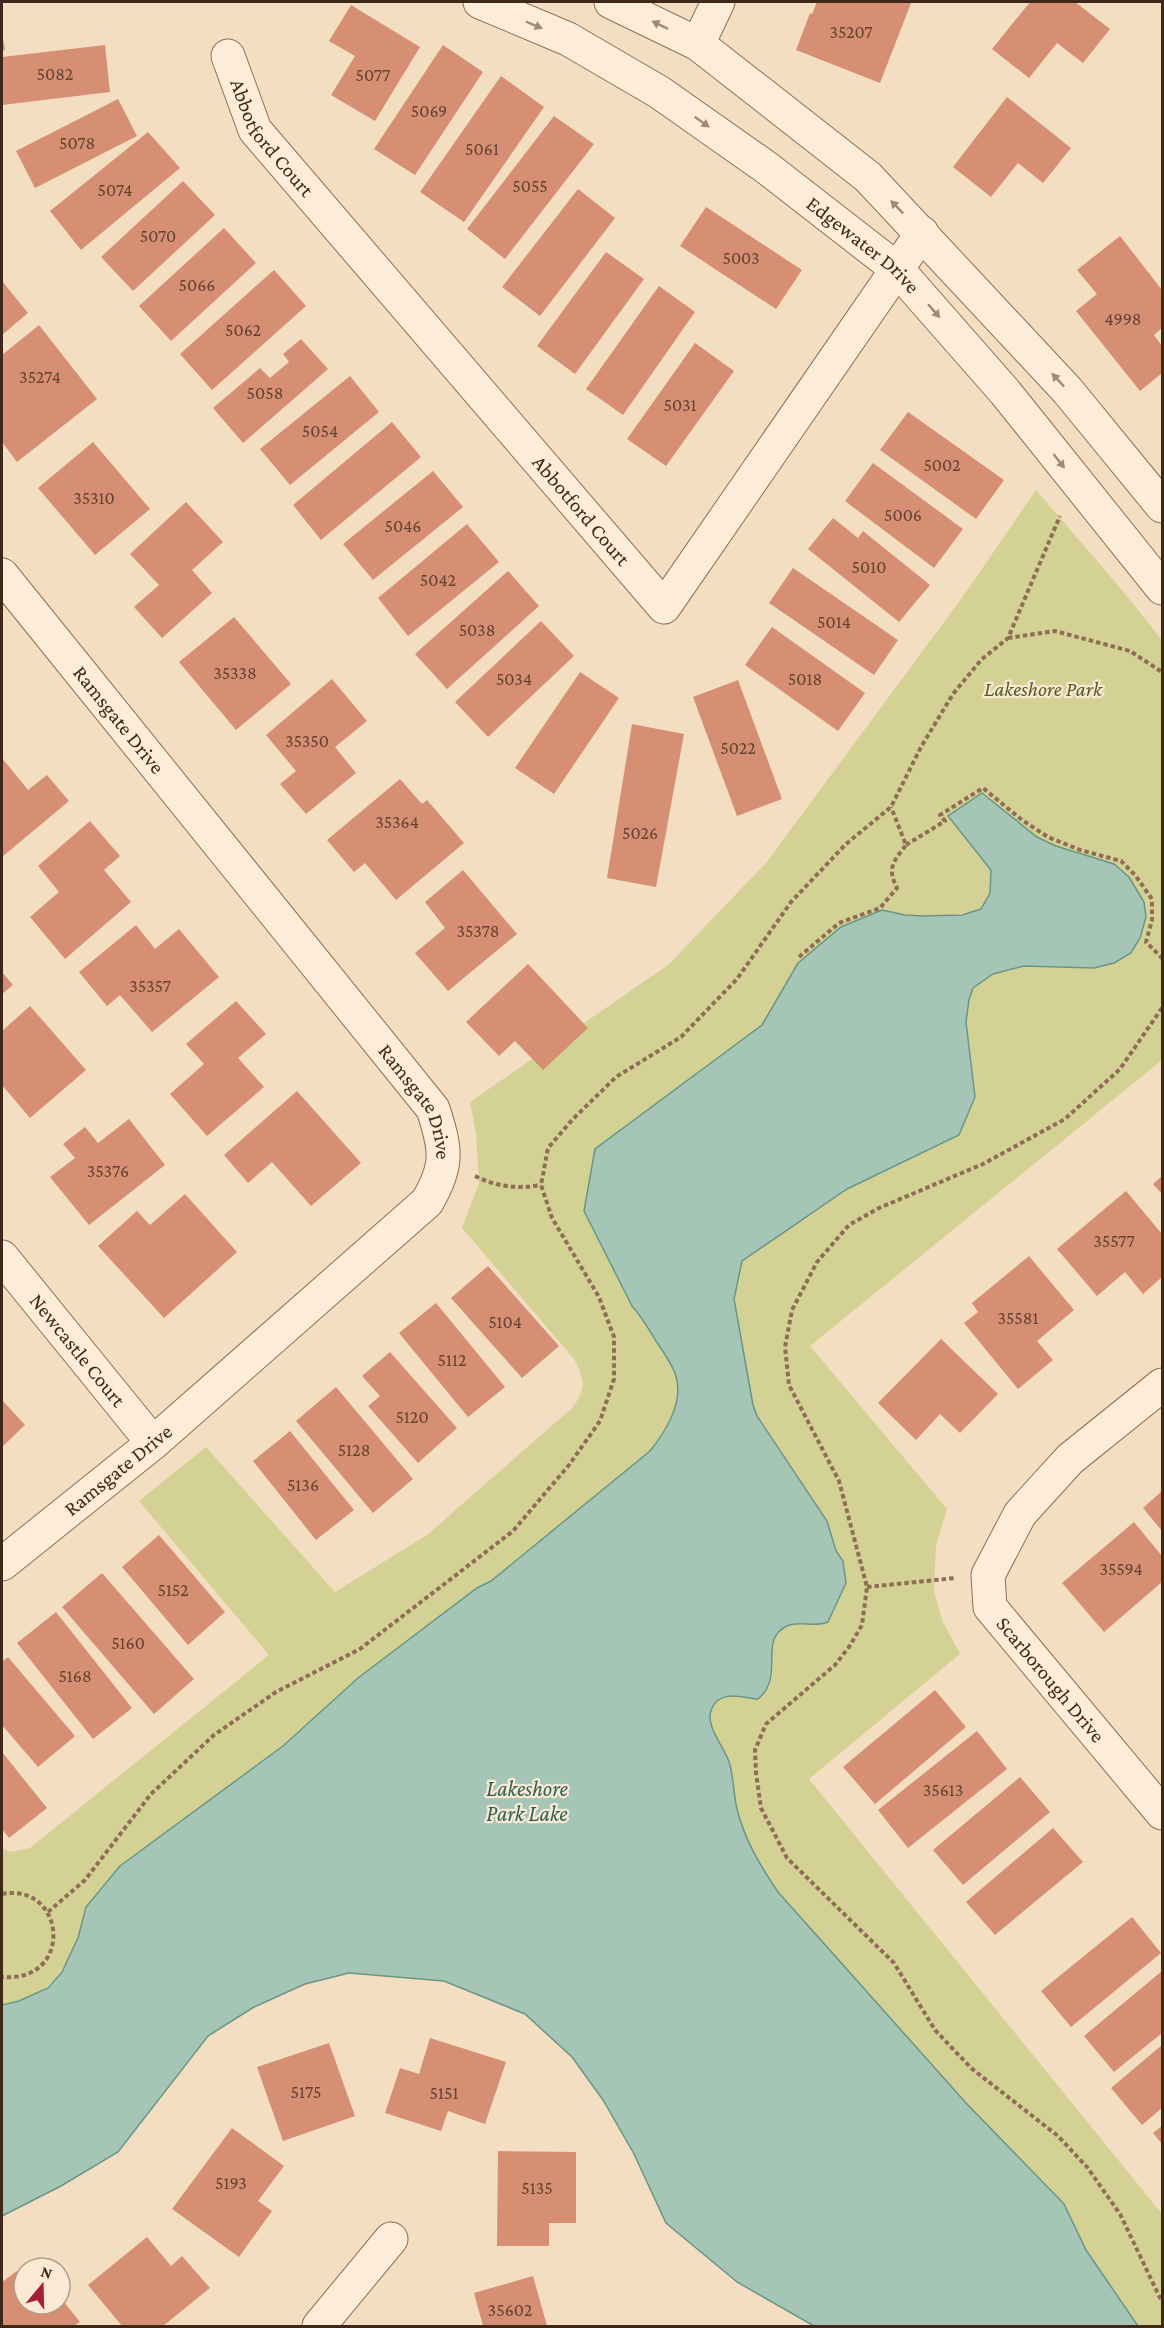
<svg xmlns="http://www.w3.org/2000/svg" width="1164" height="2328" viewBox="0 0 1164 2328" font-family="'Crimson Pro',serif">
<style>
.green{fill:#d3d294}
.water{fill:#a5c6b7;stroke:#6a9585;stroke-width:1.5}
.building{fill:#d68f73}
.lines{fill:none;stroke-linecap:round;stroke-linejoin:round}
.minor-casing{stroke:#906d56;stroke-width:35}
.path{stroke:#906d56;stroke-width:4;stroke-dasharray:4.5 3;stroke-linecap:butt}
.minor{stroke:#fdecd7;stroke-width:33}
.oneway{fill:#9e8a7a}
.labels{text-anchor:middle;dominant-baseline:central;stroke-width:4.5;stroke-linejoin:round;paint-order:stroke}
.number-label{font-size:18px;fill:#644232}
.street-label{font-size:21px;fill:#3e281c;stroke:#fae9d3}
.park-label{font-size:21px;font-style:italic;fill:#565d20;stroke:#fae9d3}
.water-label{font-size:22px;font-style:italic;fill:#2a6055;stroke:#fae9d3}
</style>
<rect width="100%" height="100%" fill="#f3dec2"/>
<path class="green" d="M1036,490L1122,590L1162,640V1060L810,1346L947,1509L936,1545L934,1591L942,1620L960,1654L809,1779L1162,2214V2326H1138L1086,2250L1064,2204L966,2103L778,1892C760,1865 745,1841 737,1809C733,1793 734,1775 728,1759C723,1744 701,1720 714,1704C729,1688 739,1701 753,1697C758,1696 764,1691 769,1688C775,1673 771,1660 772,1645C772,1620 810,1623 828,1622L846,1583L843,1561L836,1551L827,1521L757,1416L753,1405L734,1299L742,1261L847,1189L911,1159L975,1097L966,1022L969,1000L973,988L993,974L1024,966L1094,968L1131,953L1140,938L1146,917L1144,902L1128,877L1114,864L1056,846L1037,837L1017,823L949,816L991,870L990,893L981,909C949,918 915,918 882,910L819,946L798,963L762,1025L595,1149L632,1306C642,1317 648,1328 656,1341C663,1351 670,1361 675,1373C685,1400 666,1431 650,1451L491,1581L477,1588L358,1678L78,1938C58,1982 50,1993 2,2005V1848L10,1852L30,1848L269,1655L139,1501L206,1447L335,1592L427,1535L572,1408C587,1388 585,1380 574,1359L462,1228L479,1183L476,1133L470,1102L668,965L766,863L964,595Z"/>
<path class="water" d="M982,793L1037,837L1056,846L1114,864L1129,877L1144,902L1146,917L1140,938L1131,953L1114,963L1094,968L1024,966L993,974L973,988L969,1000L966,1022L975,1097L959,1135L847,1189L742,1261L734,1299L753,1405L757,1416L827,1521L836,1551L843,1561L846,1583L828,1622C814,1628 800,1620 787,1626C757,1640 786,1676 758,1699C743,1698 721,1689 712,1708C704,1724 722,1744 728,1759C734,1774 733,1793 737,1809C745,1841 760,1865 778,1892L966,2103L1064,2204L1086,2250L1138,2326H814L737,2282L666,2223L634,2154L603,2100L572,2057L525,2014L444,1981L349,1973L305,1984L254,2007L208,2036L118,2152L61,2186L2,2216V2005L19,2001L48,1988L62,1972L68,1959L78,1938L86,1907L120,1866L283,1746L358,1678L477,1588L491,1581L650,1451C666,1431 685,1400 675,1373C670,1361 663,1351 656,1341C648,1328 642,1317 632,1306L584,1211L595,1149L762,1025L798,963L841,927L882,910L905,915L923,916L962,915L981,909L990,893L991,870L948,816Z"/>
<path class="building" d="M817,2L911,3L880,83L796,50L810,13L812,14Z
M1030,2H1075L1110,29L1083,63L1057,43L1029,78L992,49Z
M351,5L420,47L375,121L331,95L355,56L329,41Z
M2,34L5,50L2,51Z
M105,45L110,92L2,105V57Z
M443,45L483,72L415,175L374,149Z
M501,76L544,107L464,222L420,192Z
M1007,97L1071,148L1043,183L1018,163L991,197L953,167Z
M118,99L137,136L35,188L16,151Z
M554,116L594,144L505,259L467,229Z
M148,132L180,168L81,250L50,211Z
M183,181L215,215L133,291L101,257Z
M578,189L615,218L540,316L502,287Z
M706,207L802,270L776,309L680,246Z
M224,228L256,263L171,341L139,306Z
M1120,236L1162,290V328L1154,335L1162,346V373L1140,391L1076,311L1097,294L1077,270Z
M606,252L644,279L575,374L537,346Z
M274,270L306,306L212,390L180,354Z
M2,281L28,313L2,335Z
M659,286L695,312L623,415L586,389Z
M39,325L97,399L17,462L2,442V355Z
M301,339L328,369L243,443L213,408L260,368L270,378L289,362L283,354Z
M695,343L734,371L666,466L627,439Z
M350,376L379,412L290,485L260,449Z
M908,412L1004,480L976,519L880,450Z
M392,422L421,457L321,540L293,505Z
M93,442L150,509L95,555L38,488Z
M873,463L963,529L934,568L845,501Z
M433,471L463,507L373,580L343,544Z
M186,502L223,542L192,570L212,593L162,638L134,607L159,585L130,554Z
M833,518L858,538L863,531L930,585L899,622L808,549Z
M467,524L499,562L408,636L378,598Z
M793,568L898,640L874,675L769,603Z
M508,571L539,606L447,689L415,654Z
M234,617L291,684L236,730L179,662Z
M541,621L574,656L488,737L455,702Z
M772,627L865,693L838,731L745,665Z
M580,672L619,698L554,794L515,768Z
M332,679L367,721L335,747L356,773L306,814L280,784L296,771L266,735Z
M738,680L782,799L737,816L693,697Z
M632,724L684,734L656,887L607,878Z
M2,758L28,790L47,775L69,801L2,857Z
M400,779L422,804L427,800L464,843L396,900L365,863L354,872L327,840Z
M90,821L120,856L104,870L131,902L65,959L30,917L59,892L38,866Z
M463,870L517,934L448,991L415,953L445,928L425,902Z
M136,925L155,949L179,929L219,977L152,1032L120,995L107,1006L79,972Z
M528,964L588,1028L543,1070L515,1041L499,1056L466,1022Z
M2,972L13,985L2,994Z
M236,1001L266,1034L238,1058L264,1087L207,1136L170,1094L204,1064L186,1044Z
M30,1006L86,1070L30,1118L2,1085V1031Z
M297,1091L361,1163L311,1206L272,1162L248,1183L224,1155Z
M129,1119L165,1165L89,1225L50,1177L75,1158L63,1144L85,1127L98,1143Z
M1162,1176V1194L1153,1184Z
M1126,1191L1162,1234V1277L1143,1294L1125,1272L1097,1296L1057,1249Z
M185,1194L237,1252L164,1318L98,1246L137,1211L150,1225Z
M1029,1256L1074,1310L1037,1341L1053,1360L1018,1389L964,1323L978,1312L972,1303Z
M488,1266L559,1346L522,1378L451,1298Z
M436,1303L505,1387L468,1417L399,1333Z
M941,1339L998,1394L960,1433L940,1414L916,1440L878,1403Z
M390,1352L457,1428L418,1463L368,1406L380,1396L362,1376Z
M336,1387L413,1479L373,1513L296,1421Z
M2,1400L25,1425L2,1447Z
M290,1431L354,1510L316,1540L253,1461Z
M1162,1491V1531L1143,1508Z
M1134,1522L1162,1556V1582L1104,1632L1062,1583Z
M159,1535L225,1612L188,1645L122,1567Z
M102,1573L194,1679L154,1714L62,1607Z
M56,1612L132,1708L93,1739L17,1643Z
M8,1657L75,1736L38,1767L2,1725V1662Z
M935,1690L966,1727L875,1804L843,1767Z
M977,1731L1007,1769L908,1848L878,1810Z
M2,1752L47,1808L9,1838L2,1829Z
M1020,1777L1050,1812L963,1885L933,1850Z
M1053,1828L1083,1862L995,1935L966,1902Z
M1132,1917L1161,1953L1071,2027L1041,1991Z
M1162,1971V2033L1114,2072L1084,2036Z
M430,2038L506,2062L485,2124L448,2111L441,2131L385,2113L400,2068L419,2074Z
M329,2043L355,2116L283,2141L257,2067Z
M1162,2045V2108L1142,2125L1111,2088Z
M1162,2126V2144L1153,2133Z
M232,2128L284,2166L258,2201L272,2211L239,2257L172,2209Z
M498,2151L576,2152V2223H549V2246H497Z
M147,2237L171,2266L182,2256L210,2288L163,2326H122L88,2285Z
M17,2271L24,2280V2304H60V2297L80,2322L74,2326H2V2282Z
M533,2276L547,2326H483L474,2293Z"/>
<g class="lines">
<g class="minor-casing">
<g id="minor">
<path id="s1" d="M480,2L568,39L659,92L767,168L897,269L1005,392L1162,588"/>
<path d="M611,2L698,44L868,177L1067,390L1162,506"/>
<path d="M698,44L718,2"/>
<path id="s2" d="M228,56L255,130L664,607L922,233"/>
<path id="s3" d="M2,575L433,1109C446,1149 449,1165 427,1202L153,1443L2,1564"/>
<path id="s4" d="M2,1257L153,1443"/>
<path id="s5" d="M1162,1385L1070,1459L1020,1514L988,1575L990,1607L1162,1813"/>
<path d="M319,2326L391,2239"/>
</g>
</g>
<path class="path" d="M1008,638L1055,631L1130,651L1162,672
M906,845L945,821L940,815L983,788L1022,820L1048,837L1080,850L1121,861L1135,875L1152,899V920L1146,942L1162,958
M799,957L839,923L880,908L897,888C887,868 893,862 906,845L891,807
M1162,1008L1120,1069L1065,1119L983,1164L879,1208L849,1225L817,1262L792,1310L785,1347L789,1385L839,1481L867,1587L862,1625L849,1647L835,1665L766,1724L755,1750L756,1773L761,1808L787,1858L894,1963L935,2030L971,2068L1058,2136L1087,2167L1120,2214L1162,2302
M475,1176C497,1187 517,1189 541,1185
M867,1587L955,1578
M2,1894C66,1882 75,1983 2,1977
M48,1912L85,1880L151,1794L214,1735L276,1692L360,1649L513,1531L569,1465L600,1421L614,1379V1337L599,1297L552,1218L541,1185L548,1148L572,1120L616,1077L681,1037L737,979L791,902L846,844L891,807L921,747L953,694L981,660L1008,638L1060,516"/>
<use href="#minor" class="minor"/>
</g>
<defs><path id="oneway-solid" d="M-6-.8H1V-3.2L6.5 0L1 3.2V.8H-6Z" transform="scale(1.5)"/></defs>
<g class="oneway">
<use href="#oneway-solid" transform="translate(534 25) rotate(23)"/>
<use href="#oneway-solid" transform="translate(660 25) rotate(-154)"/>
<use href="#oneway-solid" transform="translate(702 122) rotate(35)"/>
<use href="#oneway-solid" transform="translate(897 207) rotate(-134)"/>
<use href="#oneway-solid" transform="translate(934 311) rotate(49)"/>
<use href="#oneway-solid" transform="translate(1058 380) rotate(-133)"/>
<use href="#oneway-solid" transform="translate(1059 461) rotate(52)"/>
</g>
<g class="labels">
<g class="number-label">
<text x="851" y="32">35207</text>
<text x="55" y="74">5082</text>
<text x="373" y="75">5077</text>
<text x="429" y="111">5069</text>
<text x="77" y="143">5078</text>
<text x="482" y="149">5061</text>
<text x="530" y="186">5055</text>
<text x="115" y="190">5074</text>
<text x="158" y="236">5070</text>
<text x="741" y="258">5003</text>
<text x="197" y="285">5066</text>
<text x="1123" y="319">4998</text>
<text x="243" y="330">5062</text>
<text x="40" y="377">35274</text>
<text x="265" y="393">5058</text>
<text x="680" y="405">5031</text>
<text x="320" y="431">5054</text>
<text x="942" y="465">5002</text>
<text x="94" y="498">35310</text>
<text x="903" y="515">5006</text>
<text x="403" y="526">5046</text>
<text x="869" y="567">5010</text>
<text x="438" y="580">5042</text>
<text x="834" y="622">5014</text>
<text x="477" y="630">5038</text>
<text x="235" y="673">35338</text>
<text x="514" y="679">5034</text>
<text x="805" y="679">5018</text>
<text x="307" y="741">35350</text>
<text x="738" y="748">5022</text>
<text x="397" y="822">35364</text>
<text x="640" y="833">5026</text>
<text x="478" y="931">35378</text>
<text x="150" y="986">35357</text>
<text x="108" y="1171">35376</text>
<text x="1114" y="1241">35577</text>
<text x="1018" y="1318">35581</text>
<text x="505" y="1322">5104</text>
<text x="452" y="1360">5112</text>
<text x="412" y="1417">5120</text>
<text x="354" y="1450">5128</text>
<text x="303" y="1485">5136</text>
<text x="1121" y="1569">35594</text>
<text x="173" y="1590">5152</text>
<text x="128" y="1643">5160</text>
<text x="75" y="1676">5168</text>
<text x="943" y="1790">35613</text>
<text x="306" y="2092">5175</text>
<text x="444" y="2093">5151</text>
<text x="231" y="2183">5193</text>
<text x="537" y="2188">5135</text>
<text x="510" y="2310">35602</text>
</g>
<g class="street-label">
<text stroke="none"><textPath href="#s2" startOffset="94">Abbotford Court</textPath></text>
<text stroke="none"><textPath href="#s1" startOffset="456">Edgewater Drive</textPath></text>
<text stroke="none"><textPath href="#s2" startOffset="580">Abbotford Court</textPath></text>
<text stroke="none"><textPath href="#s3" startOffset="186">Ramsgate Drive</textPath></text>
<text stroke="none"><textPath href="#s3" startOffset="672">Ramsgate Drive</textPath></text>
<text stroke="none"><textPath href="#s4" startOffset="120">Newcastle Court</textPath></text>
<text transform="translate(118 1470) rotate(-39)">Ramsgate Drive</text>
<text stroke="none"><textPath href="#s5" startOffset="388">Scarborough Drive</textPath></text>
</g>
<g class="park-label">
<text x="1043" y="689">Lakeshore Park</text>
</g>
<g class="water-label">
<text x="527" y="1788">Lakeshore<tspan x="527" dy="25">Park Lake</tspan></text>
</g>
</g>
<rect width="1164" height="2328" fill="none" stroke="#3e281c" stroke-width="6"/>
<g transform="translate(42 2286) rotate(19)"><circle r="28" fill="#fae9d3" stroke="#af9c8a" stroke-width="1.5"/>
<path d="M0-4.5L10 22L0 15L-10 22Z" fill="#a71f32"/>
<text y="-9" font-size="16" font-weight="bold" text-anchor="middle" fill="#3e281c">N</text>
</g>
</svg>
